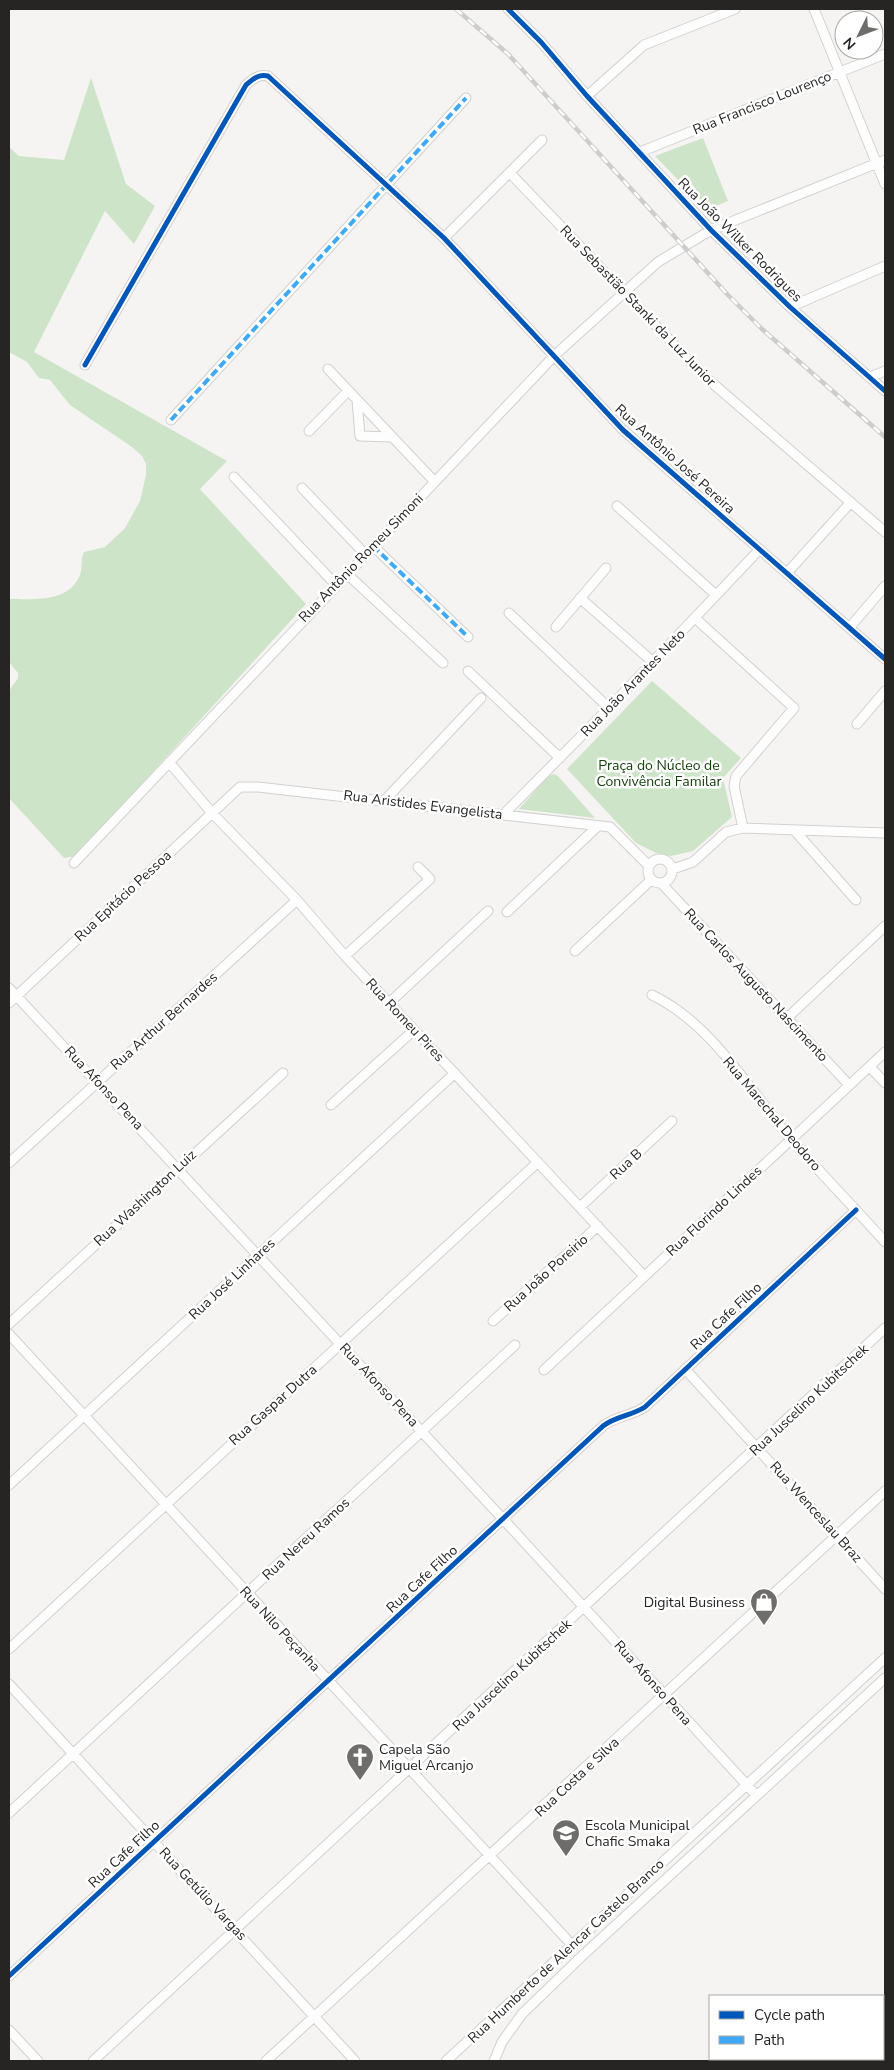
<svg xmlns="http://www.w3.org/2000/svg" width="894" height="2070" viewBox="0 0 894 2070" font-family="'Nunito Sans',sans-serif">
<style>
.green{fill:#cee4c8}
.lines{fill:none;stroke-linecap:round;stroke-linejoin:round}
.minor-casing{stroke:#d2d1cf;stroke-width:11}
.minor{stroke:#fefdfd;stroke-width:9}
.rail-casing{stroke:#cdcdcd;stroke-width:4.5}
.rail{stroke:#fff;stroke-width:2.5;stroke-dasharray:8;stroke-linecap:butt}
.quiet{stroke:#3fa9f5;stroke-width:4;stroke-dasharray:8 4;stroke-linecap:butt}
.cycleway-casing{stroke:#fff;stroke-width:8}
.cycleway{stroke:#0057b8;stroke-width:5}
.labels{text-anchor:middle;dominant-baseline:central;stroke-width:5;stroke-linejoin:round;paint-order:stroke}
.street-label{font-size:14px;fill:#272524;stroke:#fff}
.park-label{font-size:14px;fill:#14420a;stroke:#fff}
.poi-label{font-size:14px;fill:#272524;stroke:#fff;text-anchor:start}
</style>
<rect width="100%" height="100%" fill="#f6f4f2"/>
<path class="green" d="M91,78L126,184L155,206L134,244L105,211L34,352L227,461L200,489L306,604L76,856L64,858L9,798V691L18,678V673L9,662V599C33,599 69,603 80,575C83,567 80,559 84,552L105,547L125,528L140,501L146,475V464L142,456L132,447L70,405L50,380L39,378L27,362L9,352V147L19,156L64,160Z
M703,138L728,201L706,210L690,180L683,185L655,156Z
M652,681L741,758L723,778L732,817L693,851L671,856L656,853L636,843L567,769Z
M554,774L558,776L595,818L519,809L548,776Z"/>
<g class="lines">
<g class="minor-casing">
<path id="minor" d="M508,9L541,42L587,96L711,230L790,307L885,391
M814,9L885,184
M587,96L644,45L735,9
M640,152L885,54
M510,173L703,375L885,532
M444,238L542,140
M790,307L885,266
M85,365L246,85C253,79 258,74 268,76L444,238L623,430L885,659
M328,369L435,482
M870,377L885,371
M357,400L360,436L392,437
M171,420L466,98
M309,431L348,391
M234,477L336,585
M302,488L365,554
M617,506L716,595
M373,546L468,637
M787,573L851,502
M347,574L443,663
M580,598L653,662
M509,613L609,708
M695,618L794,708L736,776L734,786L743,828
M556,627L606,568
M850,627L885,586
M468,671L560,758
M857,724L885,691
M169,762L212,813L297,900L345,956L644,1276
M384,801L481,698
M503,815L609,708L760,549
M795,831L856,900
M648 871a12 12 0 1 1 24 0a12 12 0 1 1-24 0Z
M74,863L555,355L658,262L711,230L885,160
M673,869L693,862L726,832L743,828L885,833
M662,884L849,1085
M507,912L598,826
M575,951L651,880
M345,956L430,879L418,867
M9,988L503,1519L756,1795
M652,995C711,1023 749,1089 790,1138C821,1174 854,1207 885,1242
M9,1003L240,787H258L610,827L649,866
M389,1003L488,911
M786,1019L885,926
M870,1067L885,1083
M331,1105L414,1030
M9,1163L297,900
M580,1207L672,1121
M493,1321L598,1226
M9,1324L283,1073
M9,1334L572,1945
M685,1369L885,1589
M544,1370L885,1052
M9,1485L455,1073
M9,1649L538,1162
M9,1684L355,2061
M9,1813L515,1345
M9,1976L603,1426C616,1416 631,1416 645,1407L856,1210
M9,2030L38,2061
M93,2061L885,1328
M266,2061L885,1491
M446,2061L885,1658
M494,2061L502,2042L522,2014L582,1956L885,1678"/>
</g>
<use href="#minor" class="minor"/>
<g class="rail-casing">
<path id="rail" d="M456,9L508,54L728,295L762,329L885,437"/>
</g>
<use href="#rail" class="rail"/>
<path class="quiet" d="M171,420L466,98
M373,546L468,637"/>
<g class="cycleway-casing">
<path id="cycleway" d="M508,9L541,42L587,96L711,230L790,307L885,391
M85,365L246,85C253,79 258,74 268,76L444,238L623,430L885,659
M9,1976L603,1426C616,1416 631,1416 645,1407L856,1210"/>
</g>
<use href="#cycleway" class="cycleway"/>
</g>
<defs>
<g id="shop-pin" transform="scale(1.4375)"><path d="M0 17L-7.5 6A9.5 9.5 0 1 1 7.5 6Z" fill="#6f6d6c" stroke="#fff"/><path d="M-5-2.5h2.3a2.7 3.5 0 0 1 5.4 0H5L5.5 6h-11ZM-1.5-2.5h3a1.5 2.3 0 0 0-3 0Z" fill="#fff"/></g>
<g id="church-pin" transform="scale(1.4375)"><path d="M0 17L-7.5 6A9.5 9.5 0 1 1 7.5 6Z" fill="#6f6d6c" stroke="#fff"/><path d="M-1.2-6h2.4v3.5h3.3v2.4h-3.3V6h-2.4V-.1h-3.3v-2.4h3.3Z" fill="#fff"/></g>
<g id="school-pin" transform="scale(1.4375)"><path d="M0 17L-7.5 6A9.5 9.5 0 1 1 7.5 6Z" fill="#6f6d6c" stroke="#fff"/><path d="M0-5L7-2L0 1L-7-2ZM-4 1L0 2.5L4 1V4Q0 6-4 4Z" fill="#fff"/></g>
</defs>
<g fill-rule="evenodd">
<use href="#shop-pin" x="764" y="1602"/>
<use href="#church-pin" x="360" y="1757"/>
<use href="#school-pin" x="566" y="1833"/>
</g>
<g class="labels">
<g class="street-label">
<text transform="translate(762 103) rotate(-22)">Rua Francisco Lourenço</text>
<text transform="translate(740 240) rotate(45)">Rua João Wilker Rodrigues</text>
<text transform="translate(638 306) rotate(46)">Rua Sebastião Stanki da Luz Junior</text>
<text transform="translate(675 459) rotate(42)">Rua Antônio José Pereira</text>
<text transform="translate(361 558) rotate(-46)">Rua Antônio Romeu Simoni</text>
<text transform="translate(633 683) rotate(-46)">Rua João Arantes Neto</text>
<text transform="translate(423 805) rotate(7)">Rua Aristides Evangelista</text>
<text transform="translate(123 896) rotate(-43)">Rua Epitácio Pessoa</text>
<text transform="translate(756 985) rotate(47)">Rua Carlos Augusto Nascimento</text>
<text transform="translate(405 1020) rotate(47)">Rua Romeu Pires</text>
<text transform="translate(164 1021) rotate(-42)">Rua Arthur Bernardes</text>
<text transform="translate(104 1088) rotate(47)">Rua Afonso Pena</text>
<text transform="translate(772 1114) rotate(50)">Rua Marechal Deodoro</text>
<text transform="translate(626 1164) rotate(-43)">Rua B</text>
<text transform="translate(145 1198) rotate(-43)">Rua Washington Luiz</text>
<text transform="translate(714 1211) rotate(-43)">Rua Florindo Lindes</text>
<text transform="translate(546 1273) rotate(-42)">Rua João Poreirio</text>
<text transform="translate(232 1279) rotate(-43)">Rua José Linhares</text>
<text transform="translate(726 1316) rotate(-43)">Rua Cafe Filho</text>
<text transform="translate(379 1385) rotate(47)">Rua Afonso Pena</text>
<text transform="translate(809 1400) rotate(-43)">Rua Juscelino Kubitschek</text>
<text transform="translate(273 1405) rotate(-42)">Rua Gaspar Dutra</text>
<text transform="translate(816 1512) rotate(48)">Rua Wenceslau Braz</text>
<text transform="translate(306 1539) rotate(-43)">Rua Nereu Ramos</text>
<text transform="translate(422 1579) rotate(-43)">Rua Cafe Filho</text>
<text transform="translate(280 1629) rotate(47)">Rua Nilo Peçanha</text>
<text transform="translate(512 1675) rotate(-43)">Rua Juscelino Kubitschek</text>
<text transform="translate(653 1683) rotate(48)">Rua Afonso Pena</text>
<text transform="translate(577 1777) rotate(-43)">Rua Costa e Silva</text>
<text transform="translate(124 1854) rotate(-43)">Rua Cafe Filho</text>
<text transform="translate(203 1894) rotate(47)">Rua Getúlio Vargas</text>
<text transform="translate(566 1951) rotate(-43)">Rua Humberto de Alencar Castelo Branco</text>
</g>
<g class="park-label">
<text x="659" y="765">Praça do Núcleo de<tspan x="659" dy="16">Convivência Familar</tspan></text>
</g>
<g class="poi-label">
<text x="745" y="1602" text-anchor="end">Digital Business</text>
<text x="379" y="1749">Capela São<tspan x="379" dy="16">Miguel Arcanjo</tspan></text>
<text x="585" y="1825">Escola Municipal<tspan x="585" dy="16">Chafic Smaka</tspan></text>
</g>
</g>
<rect width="894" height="2070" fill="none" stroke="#272524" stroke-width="20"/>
<rect x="709" y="1995" width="175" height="65" fill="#ffffff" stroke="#a9a8a7"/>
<rect x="719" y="2011" width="25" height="8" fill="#0057b8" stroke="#a9a8a7"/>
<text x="754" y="2020" font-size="15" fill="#272524">Cycle path</text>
<rect x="719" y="2036" width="25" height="8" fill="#3fa9f5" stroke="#a9a8a7"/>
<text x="754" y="2045" font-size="15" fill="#272524">Path</text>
<g transform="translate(859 35) rotate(228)"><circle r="24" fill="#ffffff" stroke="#a9a8a7"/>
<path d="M0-4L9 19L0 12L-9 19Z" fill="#6f6d6c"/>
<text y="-8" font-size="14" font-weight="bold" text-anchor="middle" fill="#272524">N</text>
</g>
</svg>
